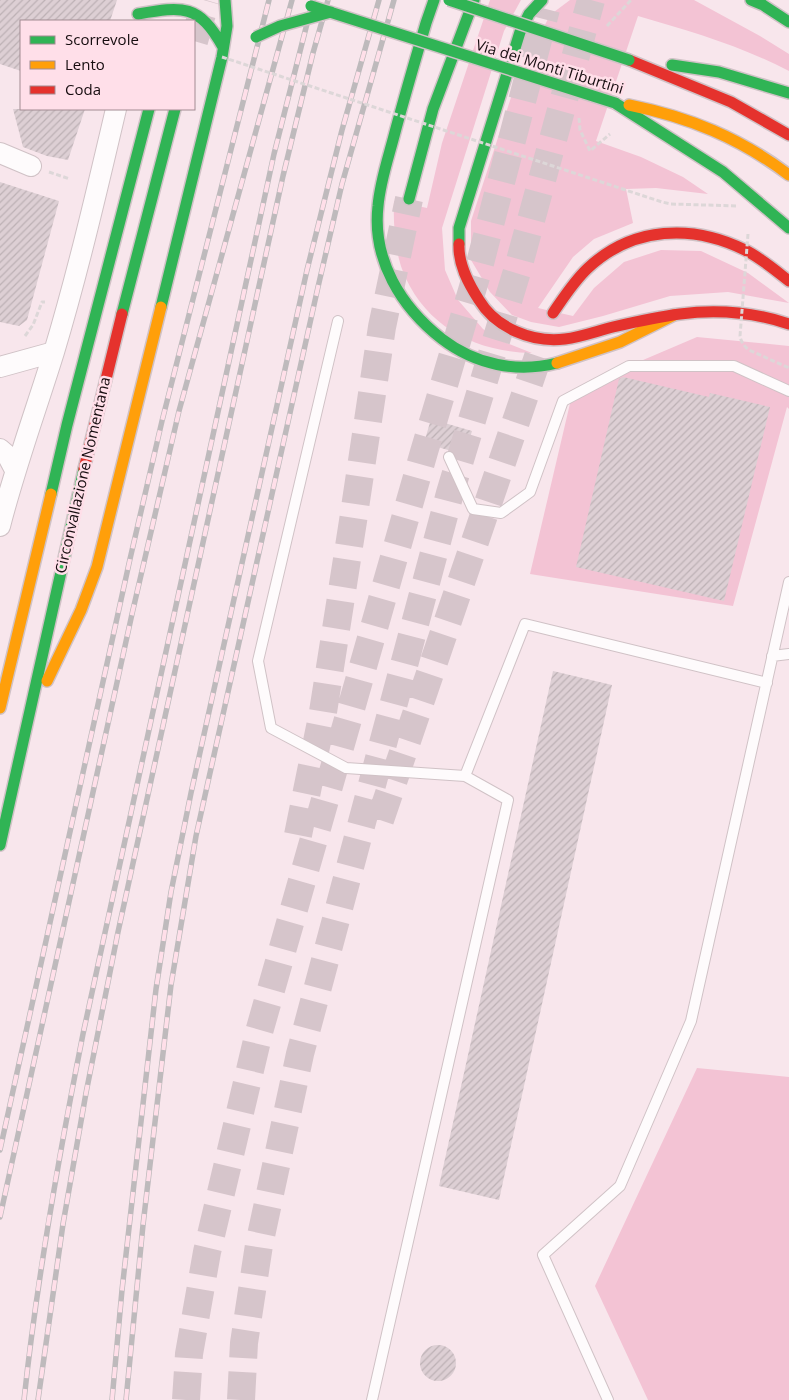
<svg xmlns="http://www.w3.org/2000/svg" width="789" height="1400" viewBox="0 0 789 1400" font-family="'Open Sans',sans-serif">
<style>
.grass{fill:#f3c3d4}
.building{fill:url(#building-hatch)}
.lines{fill:none;stroke-linecap:round;stroke-linejoin:round}
.secondary-tunnel{stroke:#d6c5cb;stroke-width:28;stroke-dasharray:28 14;stroke-linecap:butt}
.highway-tunnel{stroke:#d6c5cb;stroke-width:28;stroke-dasharray:28 14;stroke-linecap:butt}
.lane-casing{stroke:#d0c2c6;stroke-width:12}
.street-casing{stroke:#d0c2c6;stroke-width:22}
.fast-casing{stroke:#d0c2c6;stroke-width:14}
.slow-casing{stroke:#d0c2c6;stroke-width:14}
.jam-casing{stroke:#d0c2c6;stroke-width:14}
.path{stroke:#ddd7d8;stroke-width:3;stroke-dasharray:5 2.5;stroke-linecap:butt}
.lane{stroke:#fefbfc;stroke-width:10}
.street{stroke:#fefbfc;stroke-width:20}
.fast{stroke:#30b455;stroke-width:11}
.slow{stroke:#ff9f0a;stroke-width:11}
.jam{stroke:#e5322d;stroke-width:11}
.rail-casing{stroke:#bebabc;stroke-width:5.5}
.rail{stroke:#ffdfe9;stroke-width:4;stroke-dasharray:11;stroke-linecap:butt}
.fast-bridge-casing{stroke:#d0c2c6;stroke-width:14;stroke-linecap:butt}
.path-bridge{stroke:#ddd7d8;stroke-width:3;stroke-dasharray:5 2.5;stroke-linecap:butt}
.fast-bridge{stroke:#30b455;stroke-width:11}
.labels{text-anchor:middle;dominant-baseline:central;stroke-width:5;stroke-linejoin:round;paint-order:stroke}
.street-label{font-size:15px;fill:#160c0f;stroke:#ffdfe9}
</style>
<defs>
<pattern id="building-hatch" width="6" height="6" patternUnits="userSpaceOnUse" patternTransform="scale(1.25)"><rect width="6" height="6" fill="#ddcfd4"/><path d="M-1 1l2-2M0 6l6-6M5 7l2-2" fill="none" stroke="#bdb1b5"/></pattern>
</defs>
<rect width="100%" height="100%" fill="#f8e6ec"/>
<path class="grass" d="M490,0H521L504,31L442,228L445,270L458,300L483,329L504,342L532,353C474,352 423,325 402,269C395,250 393,221 394,201L427,208L442,143Z
M570,0H694L760,36L789,54V71C741,46 690,31 638,16L596,141L641,157L683,177L708,194L656,188L626,189L633,223L594,239L573,257L538,308L573,316L594,288L624,262L661,250L701,251L748,273L789,303L728,292L670,296L603,316L559,327L531,322L512,315L490,292L471,260V221L516,82L550,15Z
M697,337L789,346V409L787,407L733,606L530,574L572,395L629,366Z
M697,1068L789,1077V1400H648L595,1286Z"/>
<path class="building" d="M0,0H117L110,21H21V71L0,64Z
M13,109H85L68,160L47,156L23,147Z
M0,182L59,201L27,320L19,326L0,322Z
M623,377L709,397L710,393L770,407L724,601L576,567L619,379Z
M431,419L472,431L465,455L424,443Z
M553,671L612,685L499,1200L439,1186Z
M420 1363a18 18 0 1 1 36 0a18 18 0 1 1-36 0Z"/>
<g class="lines">
<path class="secondary-tunnel" d="M194,41L206,0"/>
<path class="highway-tunnel" d="M380,820L542,345
M298,835L323,712L353,521L382,327L409,199
M186,1400L189,1354L207,1252L259,1032L424,452L479,267L546,9
M241,1400L244,1343L259,1245L300,1054L450,493L518,268L591,0"/>
<g class="lane-casing">
<path id="lane" d="M338,321L258,661L271,728L346,768L465,776
M449,457L473,509L501,513L530,492L563,401L629,366H734L789,391
M772,656L789,654
M372,1400L508,800L465,776L525,624L767,683
M608,1400L543,1255L620,1186L691,1021L789,582"/>
</g>
<g class="street-casing">
<path id="street" d="M0,153L31,166
M0,367L54,352
M0,449L7,455L15,470
M0,526C15,467 36,410 54,352C78,272 97,190 116,109"/>
</g>
<g class="fast-casing">
<path id="fast" d="M434,0L426,23C415,61 404,98 394,136C388,159 380,182 378,206C372,260 401,307 442,339C476,365 517,373 557,363
M751,0L763,5L789,22
M757,0L763,5
M138,14C183,6 199,4 223,47
M672,65L719,72L789,93
M615,103L723,172L789,228
M409,199L433,109L474,0
M459,244V228L520,32L529,14L542,0
M161,307L222,57L227,26L225,0
M122,314L175,109
M51,494L67,425L149,109
M0,845L84,469"/>
</g>
<g class="slow-casing">
<path id="slow" d="M629,105C689,117 740,138 789,175
M557,363L620,342L674,315
M47,681L81,610L97,567L161,307
M0,708L51,494"/>
</g>
<g class="jam-casing">
<path id="jam" d="M629,60L731,102L789,135
M459,244C458,264 468,283 479,300C496,328 532,343 565,339C581,337 597,331 613,327C635,322 657,317 680,314C718,309 753,312 789,324
M553,313C564,297 574,281 588,268C633,226 693,224 745,250C761,258 775,270 789,281
M84,469L122,314"/>
</g>
<path class="path" d="M607,26L631,0
M579,118L580,130L590,151L610,134
M49,172L70,179
M25,336L33,325L42,302H45"/>
<use href="#lane" class="lane"/>
<use href="#street" class="street"/>
<use href="#fast" class="fast"/>
<use href="#slow" class="slow"/>
<use href="#jam" class="jam"/>
<g class="rail-casing">
<path id="rail" d="M0,1150L130,559L162,421L269,0
M0,1217L132,614L179,411L292,0
M24,1400C37,1277 59,1155 83,1034L274,154L313,0
M38,1400L63,1224L86,1093L118,932L283,176L313,53L328,0
M112,1400L122,1290L156,989L171,892L191,793L307,270L342,130L379,0
M126,1400L143,1225L171,985L196,836L318,287L342,184L394,0"/>
</g>
<use href="#rail" class="rail"/>
<g class="fast-bridge-casing">
<path id="fast-bridge" d="M449,0L629,60
M311,6L615,103
M256,37L280,26L331,12"/>
</g>
<path class="path-bridge" d="M222,57L662,202L671,204L738,206
M748,234L740,336C741,342 744,346 749,350L789,368"/>
<use href="#fast-bridge" class="fast-bridge"/>
</g>
<g class="labels">
<g class="street-label">
<text transform="translate(550 66) rotate(17)">Via dei Monti Tiburtini</text>
<text transform="translate(82 475) rotate(-77)">Circonvallazione Nomentana</text>
</g>
</g>
<rect x="20" y="20" width="175" height="90" fill="#ffdfe9" stroke="#a28b92"/>
<rect x="30" y="36" width="25" height="8" fill="#30b455" stroke="#a28b92"/>
<text x="65" y="45" font-size="15" fill="#160c0f">Scorrevole</text>
<rect x="30" y="61" width="25" height="8" fill="#ff9f0a" stroke="#a28b92"/>
<text x="65" y="70" font-size="15" fill="#160c0f">Lento</text>
<rect x="30" y="86" width="25" height="8" fill="#e5322d" stroke="#a28b92"/>
<text x="65" y="95" font-size="15" fill="#160c0f">Coda</text>
</svg>
